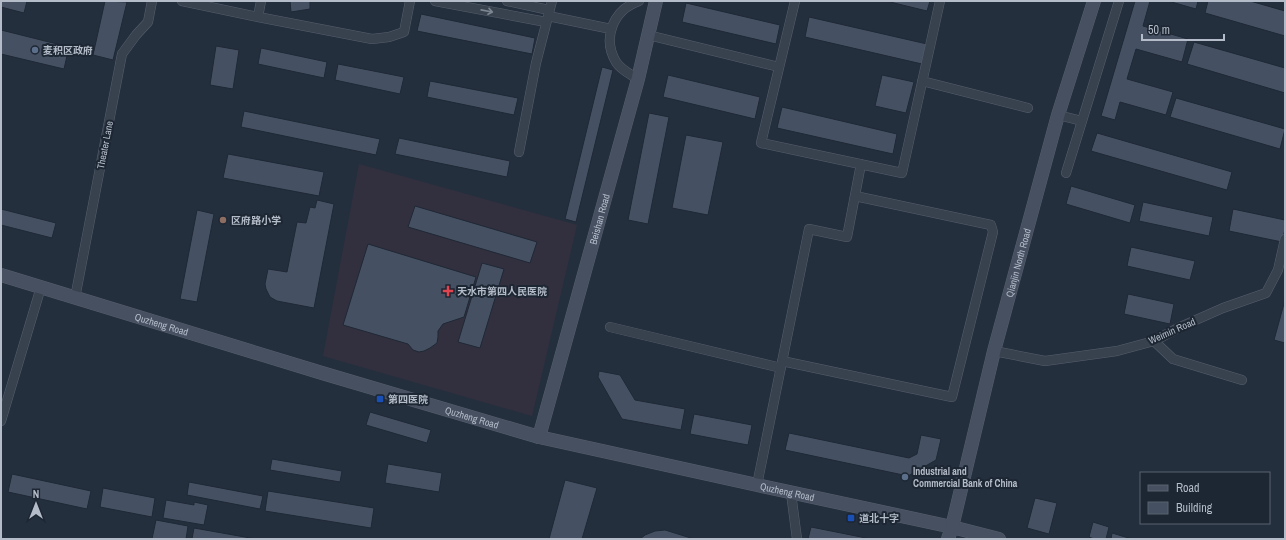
<svg xmlns="http://www.w3.org/2000/svg" width="1286" height="540" viewBox="0 0 1286 540" font-family="'Archivo Narrow','Noto Sans SC',sans-serif">
<style>
.medical{fill:#32303f}
.building{fill:#455162;stroke:#1f2835}
.lines{fill:none;stroke-linecap:round;stroke-linejoin:round}
.street-casing{stroke:#565f6c;stroke-width:10}
.secondary-casing{stroke:#565f6c;stroke-width:14}
.street{stroke:#38414e;stroke-width:9}
.secondary{stroke:#465061;stroke-width:13}
.oneway{stroke:#7c8592}
.service-dot{fill:#5c6f8a;stroke:#1d2633;stroke-width:1.5}
.education-dot{fill:#8d6e63;stroke:#1d2633;stroke-width:1.5}
.health-dot{fill:#e0444e;stroke:#1d2633;stroke-width:1.5}
.transit-dot{fill:#1a4fb4;stroke:#1d2633;stroke-width:1.5}
.labels{text-anchor:middle;dominant-baseline:central;stroke-width:4;stroke-linejoin:round;paint-order:stroke}
.poi-label{font-size:10px;font-weight:bold;fill:#b4bcc9;stroke:#1d2633;text-anchor:start}
.street-label{font-size:10px;fill:#b4bcc9;stroke:#1d2633}
</style>
<rect width="100%" height="100%" fill="#242f3e"/>
<path class="medical" d="M359,164L577,225L532,416L323,356Z"/>
<path class="building" d="M1,1H27L24,13L1,7Z
M105,1L127,2L113,60L93,55Z
M290,1H310V9L291,12Z
M886,1H930L927,11Z
M1135,1H1150L1143,26L1188,39L1182,62L1136,49L1127,79L1173,92L1166,115L1120,102L1115,120L1101,116Z
M1168,1H1198L1196,9Z
M1208,1H1250L1285,11V36L1205,13Z
M686,3L780,25L776,44L682,22Z
M421,14L535,38L532,54L417,31Z
M809,17L927,44L922,64L805,37Z
M1,30L69,47L64,69L1,54Z
M1194,42L1285,68V93L1187,64Z
M216,46L239,50L233,89L210,85Z
M261,48L327,62L324,78L258,64Z
M338,64L404,77L400,94L335,80Z
M602,67L613,70L576,222L565,219Z
M668,75L760,97L755,119L663,97Z
M882,75L914,82L906,113L875,106Z
M430,81L518,98L514,115L427,97Z
M1176,98L1285,129L1280,149L1170,117Z
M782,107L897,134L893,154L777,128Z
M244,111L380,139L376,155L241,127Z
M649,113L669,117L648,224L628,220Z
M1097,133L1232,172L1227,190L1091,151Z
M686,135L723,142L708,215L672,208Z
M399,138L510,161L507,177L395,154Z
M228,154L324,172L319,196L223,178Z
M1071,186L1135,205L1130,223L1066,204Z
M317,200L334,204L314,308L277,301L270,297L266,289L265,284L268,269L287,272L297,222L306,223L310,207L315,208Z
M1143,202L1213,217L1209,236L1139,221Z
M415,206L537,242L530,263L408,227Z
M1,209L56,223L52,238L1,225Z
M1233,209L1285,220V229L1282,242L1229,231Z
M197,210L214,214L197,302L180,299Z
M368,244L476,277L464,317L443,324L438,331V337L437,343L430,348L424,351L419,352L413,350L408,344L343,325Z
M1131,247L1195,261L1190,280L1127,266Z
M482,263L504,269L480,348L458,342Z
M1128,294L1174,304L1170,324L1124,314Z
M1285,300V343L1274,340Z
M599,371L620,375L635,400L685,409L681,430L622,419L598,377Z
M370,412L431,430L427,443L366,425Z
M694,414L752,425L748,445L690,434Z
M789,433L909,458L917,454L921,435L941,439L936,460L908,476L785,450Z
M272,459L342,471L340,482L270,470Z
M388,464L442,473L439,492L385,483Z
M12,474L91,491L87,509L8,492Z
M565,480L597,488L582,539H549Z
M189,482L263,496L260,509L187,495Z
M103,488L155,498L152,517L100,507Z
M268,491L374,508L371,528L265,511Z
M1035,498L1057,503L1049,534L1027,528Z
M166,500L194,505V502L208,505L204,525L163,518Z
M156,520L188,526L186,539H152Z
M1093,522L1109,527L1106,539H1094L1089,537Z
M811,527L871,539H808Z
M194,528L256,539H192Z
M665,530L694,539H640L645,535L655,531Z
M1112,533L1132,539H1111Z"/>
<g class="lines">
<g class="street-casing">
<path id="street" d="M182,1L258,17L372,39L389,37L404,32L410,1
M435,1L546,22
M507,1L549,10
M795,1L761,143L902,173L940,1
M548,16L611,29
M258,17L261,1
M648,35L779,67
M638,79C630,74 621,70 616,62C602,38 613,10 639,1
M922,81L1028,108
M1058,115L1082,121
M519,152L536,63L552,1
M1066,173L1119,1
M75,298L122,54L136,35L148,22L152,1
M610,327L781,368
M1154,341L1173,359L1242,380
M994,351L1045,361L1117,351L1154,341L1180,327L1223,308L1266,293L1278,270L1285,239
M782,361L952,397L993,232L991,225L855,196
M1,421L41,287
M757,485L809,229L847,237L861,164
M791,493L797,539"/>
</g>
<g class="secondary-casing">
<g id="secondary">
<path id="s1" d="M1,275L322,373L539,437L757,485L952,527L999,539"/>
<path id="s2" d="M539,437L638,79L656,1"/>
<path id="s3" d="M948,539L952,527L994,351L1058,115L1094,1"/>
</g>
</g>
<use href="#street" class="street"/>
<use href="#secondary" class="secondary"/>
</g>
<defs><path id="oneway-shaft" d="M-6 0H5M1.5-3L5.5 0L1.5 3" fill="none" stroke-width="1.6" stroke-linecap="round" stroke-linejoin="round"/></defs>
<use class="oneway" href="#oneway-shaft" transform="translate(487 11) rotate(11)"/>
<g class="service-dot">
<circle cx="35" cy="50" r="4"/>
<circle cx="905" cy="477" r="4"/>
</g>
<circle class="education-dot" cx="223" cy="220" r="4"/>
<path class="health-dot" d="M446 285h4v4h4v4h-4v4h-4v-4h-4v-4h4z"/>
<g class="transit-dot">
<rect x="376" y="395" width="8" height="8" rx="2"/>
<rect x="847" y="514" width="8" height="8" rx="2"/>
</g>
<g class="labels">
<g class="poi-label">
<text x="43" y="50">麦积区政府</text>
<text x="231" y="220">区府路小学</text>
<text x="457" y="291">天水市第四人民医院</text>
<text x="388" y="399">第四医院</text>
<text x="913" y="471">Industrial and<tspan x="913" dy="12">Commercial Bank of China</tspan></text>
<text x="859" y="518">道北十字</text>
</g>
<g class="street-label">
<text transform="translate(105 145) rotate(-79)">Theater Lane</text>
<text stroke="none"><textPath href="#s2" startOffset="226">Beishan Road</textPath></text>
<text stroke="none"><textPath href="#s3" startOffset="285">Qianjin North Road</textPath></text>
<text stroke="none"><textPath href="#s1" startOffset="168">Quzheng Road</textPath></text>
<text transform="translate(1172 331) rotate(-24)">Weimin Road</text>
<text stroke="none"><textPath href="#s1" startOffset="492">Quzheng Road</textPath></text>
<text stroke="none"><textPath href="#s1" startOffset="816">Quzheng Road</textPath></text>
</g>
</g>
<rect width="1286" height="540" fill="none" stroke="#b4bcc9" stroke-width="4"/>
<rect x="1140" y="472" width="130" height="52" fill="#1d2633" stroke="#59626f"/>
<rect x="1148" y="485" width="20" height="6" fill="#465061" stroke="#59626f"/>
<text x="1176" y="492" font-size="12" fill="#b4bcc9">Road</text>
<rect x="1148" y="502" width="20" height="12" fill="#455162" stroke="#59626f"/>
<text x="1176" y="512" font-size="12" fill="#b4bcc9">Building</text>
<g transform="translate(36 504)" stroke="#1d2633" stroke-width="3" paint-order="stroke">
<path d="M0-3L7 15L0 10L-7 15Z" fill="#b4bcc9"/>
<text y="-6" font-size="11" font-weight="bold" text-anchor="middle" fill="#b4bcc9">N</text>
</g>
<path d="M1142 34v6h82v-6" fill="none" stroke="#b4bcc9" stroke-width="2"/>
<text x="1148" y="34" font-size="12" fill="#b4bcc9" stroke="#1d2633" stroke-width="3" paint-order="stroke">50 m</text>
</svg>
